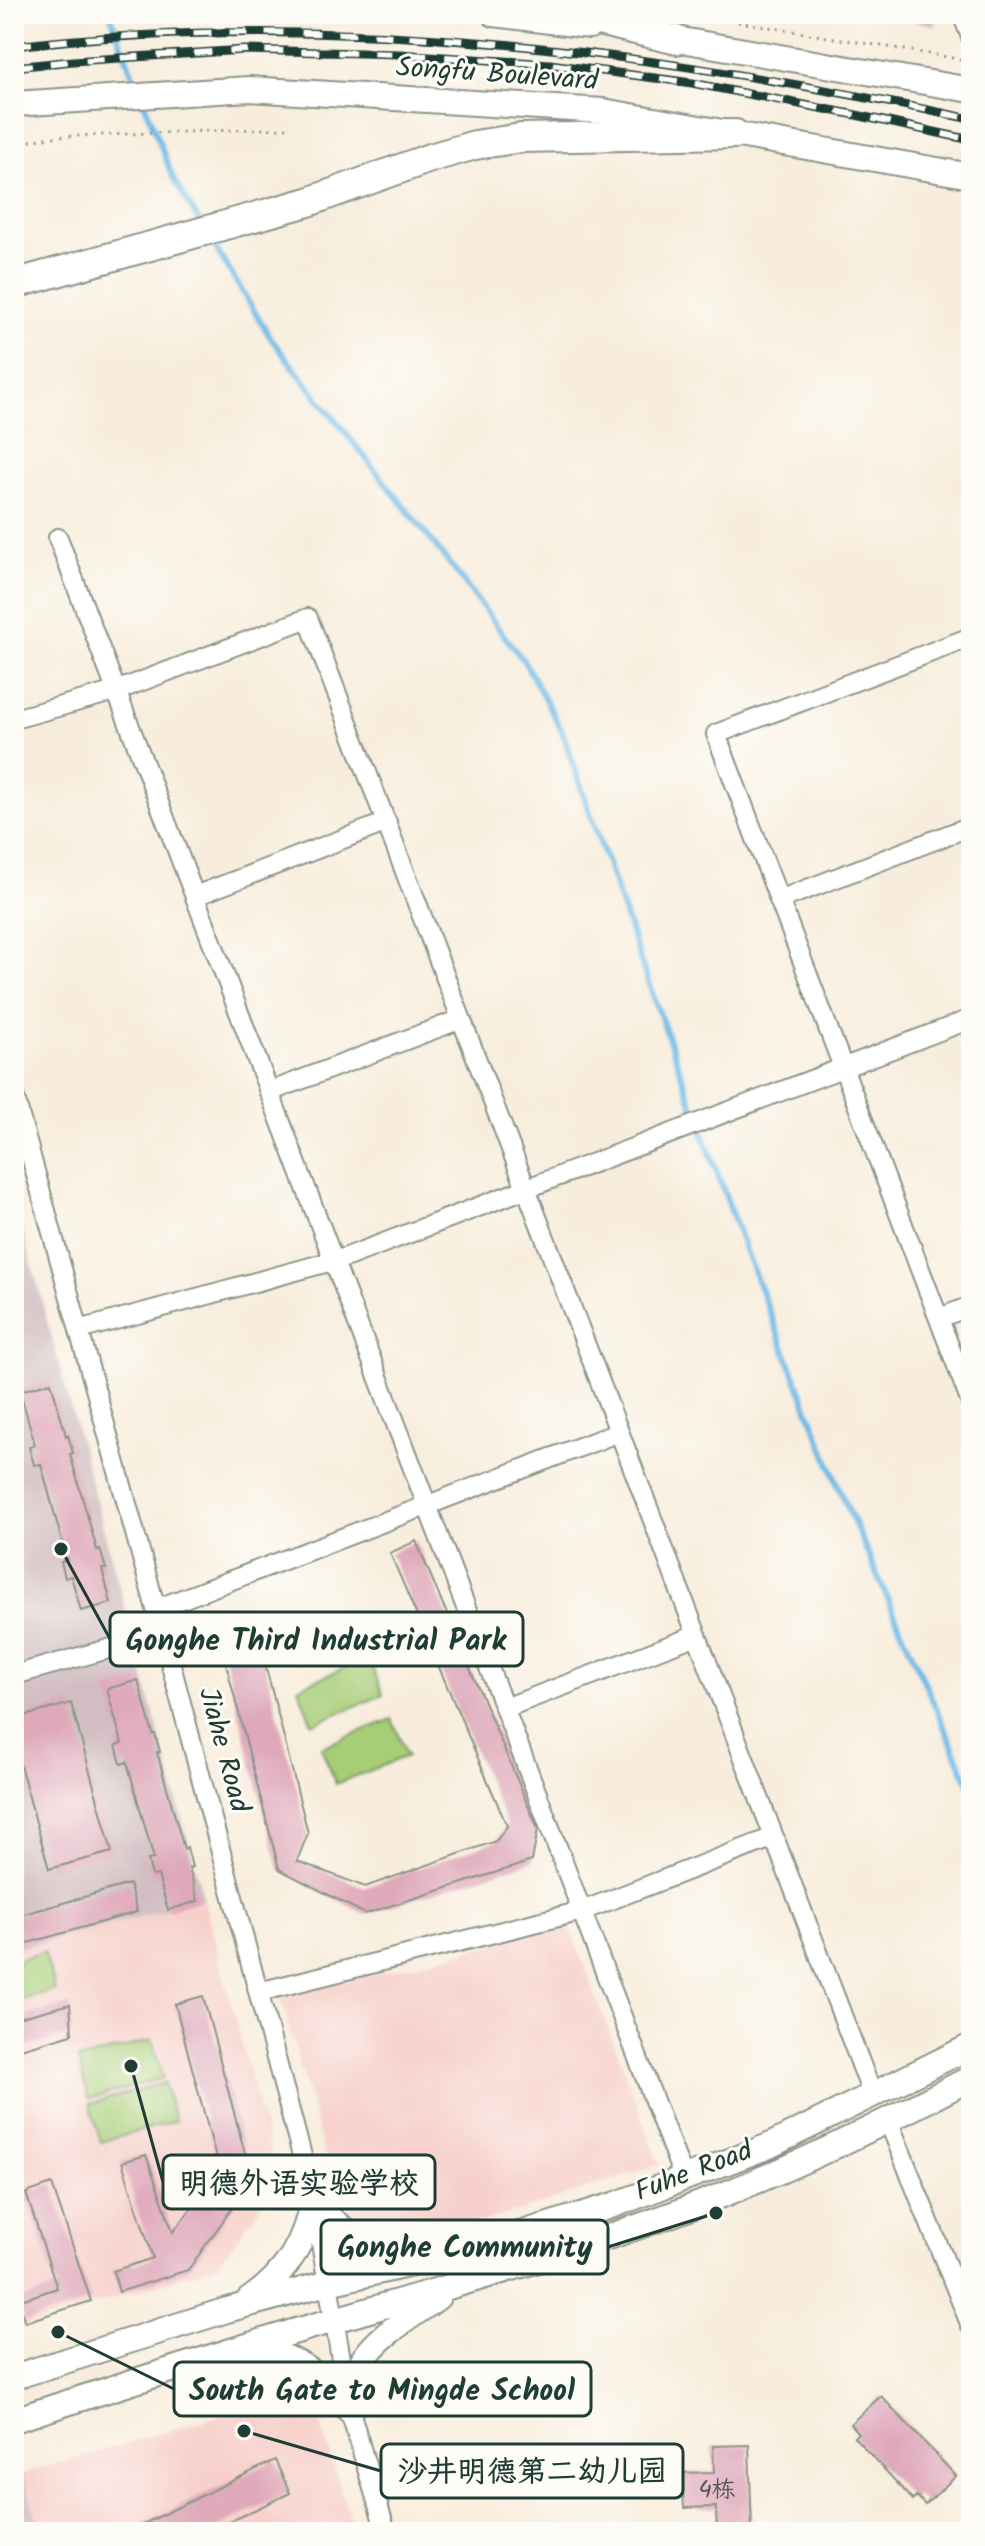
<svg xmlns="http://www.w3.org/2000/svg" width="985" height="2546" viewBox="0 0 985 2546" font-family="Kalam,'LXGW WenKai TC',sans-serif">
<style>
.built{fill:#f7d0cb}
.industrial{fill:#d2bec2}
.green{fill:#a7cd77;stroke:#638556;stroke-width:2}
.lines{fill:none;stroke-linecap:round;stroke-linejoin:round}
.stream{stroke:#6cb9e6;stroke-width:6}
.building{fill:#dfa9bb}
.minor-casing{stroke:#8c9588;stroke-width:22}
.major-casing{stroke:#8c9588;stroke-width:28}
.highway-casing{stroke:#8c9588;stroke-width:32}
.path{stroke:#8c9588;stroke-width:3;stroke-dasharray:2 6;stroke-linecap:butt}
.minor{stroke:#fff;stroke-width:18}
.major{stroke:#fff;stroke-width:24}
.highway{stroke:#fff;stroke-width:28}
.rail-casing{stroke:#1f3d34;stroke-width:9}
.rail{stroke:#fdfcf7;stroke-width:6;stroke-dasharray:18;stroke-linecap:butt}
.labels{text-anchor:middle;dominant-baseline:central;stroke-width:6;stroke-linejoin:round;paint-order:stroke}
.number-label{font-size:24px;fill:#4f5856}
.street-label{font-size:28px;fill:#1f3d34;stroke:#fdfcf7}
.leader{fill:none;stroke:#1f3d34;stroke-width:3}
.callout-dot{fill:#1f3d34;stroke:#fdfcf7;stroke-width:3}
.callout{fill:#fdfcf7;stroke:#1f3d34;stroke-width:3}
.callout-label{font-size:30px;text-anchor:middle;font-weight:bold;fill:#1f3d34}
</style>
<rect width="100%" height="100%" fill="#fdfcf7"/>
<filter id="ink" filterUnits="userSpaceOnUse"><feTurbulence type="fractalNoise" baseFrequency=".0125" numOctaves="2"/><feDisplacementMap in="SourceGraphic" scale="16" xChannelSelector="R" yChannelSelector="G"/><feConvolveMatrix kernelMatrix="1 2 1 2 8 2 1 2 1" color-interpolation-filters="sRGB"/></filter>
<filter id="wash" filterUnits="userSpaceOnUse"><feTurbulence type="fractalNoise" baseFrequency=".006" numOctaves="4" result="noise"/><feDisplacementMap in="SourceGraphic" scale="32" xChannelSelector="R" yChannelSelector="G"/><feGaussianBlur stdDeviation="1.8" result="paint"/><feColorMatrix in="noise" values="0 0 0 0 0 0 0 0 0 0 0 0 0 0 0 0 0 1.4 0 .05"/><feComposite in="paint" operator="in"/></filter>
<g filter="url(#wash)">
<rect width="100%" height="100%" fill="#f8eddc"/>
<path class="built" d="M204,1900L278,2181L219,2265L14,2330V1950Z
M569,1925L660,2164L524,2210L414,2240L339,2206L281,1998Z
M310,2389L354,2532H42L22,2474Z"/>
<path class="industrial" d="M885,14H931L936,26Z
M14,1198L204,1900L14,1950Z
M22,2474L42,2532H14V2476Z"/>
<path class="green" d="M369,1658L383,1695L312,1724L298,1687Z
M392,1719L407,1756L336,1784L321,1747Z
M44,1952L55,1990L14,2002V1961Z
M152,2040L163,2078L89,2099L78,2060Z
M164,2083L175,2121L101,2142L90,2104Z"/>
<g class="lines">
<path class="stream" d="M110,14L138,89
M144,103L173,178L200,223
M210,239L272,340L449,563L525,663L562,731L643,968L747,1255L842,1495L971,1788"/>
</g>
<g id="blocks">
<path class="building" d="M51,1382L66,1436L68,1435L73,1453L70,1454L97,1550L100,1549L106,1569H102L111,1603L81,1611L71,1576L65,1578L61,1562L67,1560L41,1464L34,1465L29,1447L35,1445L20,1391Z
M416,1541L538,1829L532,1861L365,1914L279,1869L217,1629L254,1620L308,1833L297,1861L365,1887L496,1841L507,1826L390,1553Z
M138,1680L153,1734H155L160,1752H157L184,1849L187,1847L192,1867L189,1868L198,1901L168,1910L158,1875L152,1876L148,1860L154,1859L127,1762L121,1764L116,1745L122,1743L107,1689Z
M71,1703L112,1852L49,1869L14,1743V1719Z
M129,1884L137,1912L14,1947V1917Z
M203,1996L252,2180L188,2270L119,2292L113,2271L153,2258L122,2162L146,2155L173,2232L220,2173L175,2004Z
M70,2004L72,2034L14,2051V2019Z
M52,2184L91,2301L25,2322L18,2301L57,2288L26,2193Z
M881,2396L956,2476L925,2505L917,2496L913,2500L854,2437L858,2433L850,2424Z
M749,2445L752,2531L717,2532L716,2507L684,2508L682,2473L714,2472L713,2446Z
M275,2460L290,2493L208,2532H127Z"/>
</g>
</g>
<g filter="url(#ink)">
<use href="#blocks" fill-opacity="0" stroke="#8c9588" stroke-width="2"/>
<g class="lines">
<g class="minor-casing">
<path id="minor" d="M962,14L971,37
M58,538L684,2179
M971,637L716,734L971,1403
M14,719L116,691L308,618L873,2096
M195,896L387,822
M779,900L971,826
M269,1092L461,1019
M14,1095L156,1609L313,2197L350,2411L386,2532
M939,1318L971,1306
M79,1330L347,1257L968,1020
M156,1609L619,1432
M14,1675L163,1634
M505,1708L697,1635
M259,1992L582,1911L774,1837
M888,2120L971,2326"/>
</g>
<g class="major-casing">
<path id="major" d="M494,14L590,26
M658,36L971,90
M14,104L249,89L603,111L971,176
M313,2197C337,2232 373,2256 417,2259
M249,2300C287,2274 306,2241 313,2197
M247,2349C292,2352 325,2376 350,2411
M14,2377L227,2310L328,2283L447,2256L614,2205L769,2146L971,2046
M350,2411C347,2350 395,2329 438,2297
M14,2420C110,2389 206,2358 303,2329C464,2283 627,2238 780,2171C845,2143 908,2110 971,2078"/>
</g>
<g class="highway-casing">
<path id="highway" d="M569,14L677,40
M14,284L308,202L430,158L475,145L521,138L735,134"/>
</g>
<path class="path" d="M738,22L971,61
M14,144L51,137L287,128"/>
<use href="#minor" class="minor"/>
<use href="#major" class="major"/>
<use href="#highway" class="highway"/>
<g class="rail-casing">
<path id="rail" d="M14,46C336,9 657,52 971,119
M14,67L73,61L244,50L399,54L550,64L692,83L856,115L971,140"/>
</g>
<use href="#rail" class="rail"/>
</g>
</g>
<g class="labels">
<g class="number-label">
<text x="717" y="2490">4栋</text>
</g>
<g class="street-label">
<text transform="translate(497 75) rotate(4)">Songfu Boulevard</text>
<text transform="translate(223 1750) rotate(75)">Jiahe Road</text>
<text transform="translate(694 2172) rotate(-21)">Fuhe Road</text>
</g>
</g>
<path class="leader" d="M61 1549L110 1639M131 2066L163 2182M716 2213L608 2247M58 2332L174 2389M244 2431L381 2471"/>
<g class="callout-dot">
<circle cx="61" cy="1549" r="8"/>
<circle cx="131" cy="2066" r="8"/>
<circle cx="716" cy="2213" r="8"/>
<circle cx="58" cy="2332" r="8"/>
<circle cx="244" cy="2431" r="8"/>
</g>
<g class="callout">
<rect x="110" y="1612" width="413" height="54" rx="8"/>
<rect x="163" y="2155" width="272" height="54" rx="8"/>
<rect x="321" y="2220" width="287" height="54" rx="8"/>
<rect x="174" y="2362" width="417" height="54" rx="8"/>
<rect x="381" y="2444" width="302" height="54" rx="8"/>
</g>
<g class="callout-label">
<text x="316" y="1650">Gonghe Third Industrial Park</text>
<text x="299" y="2193">明德外语实验学校</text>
<text x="465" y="2257">Gonghe Community</text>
<text x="382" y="2400">South Gate to Mingde School</text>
<text x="532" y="2481">沙井明德第二幼儿园</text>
</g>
<rect width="985" height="2546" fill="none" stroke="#fdfcf7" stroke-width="48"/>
</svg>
